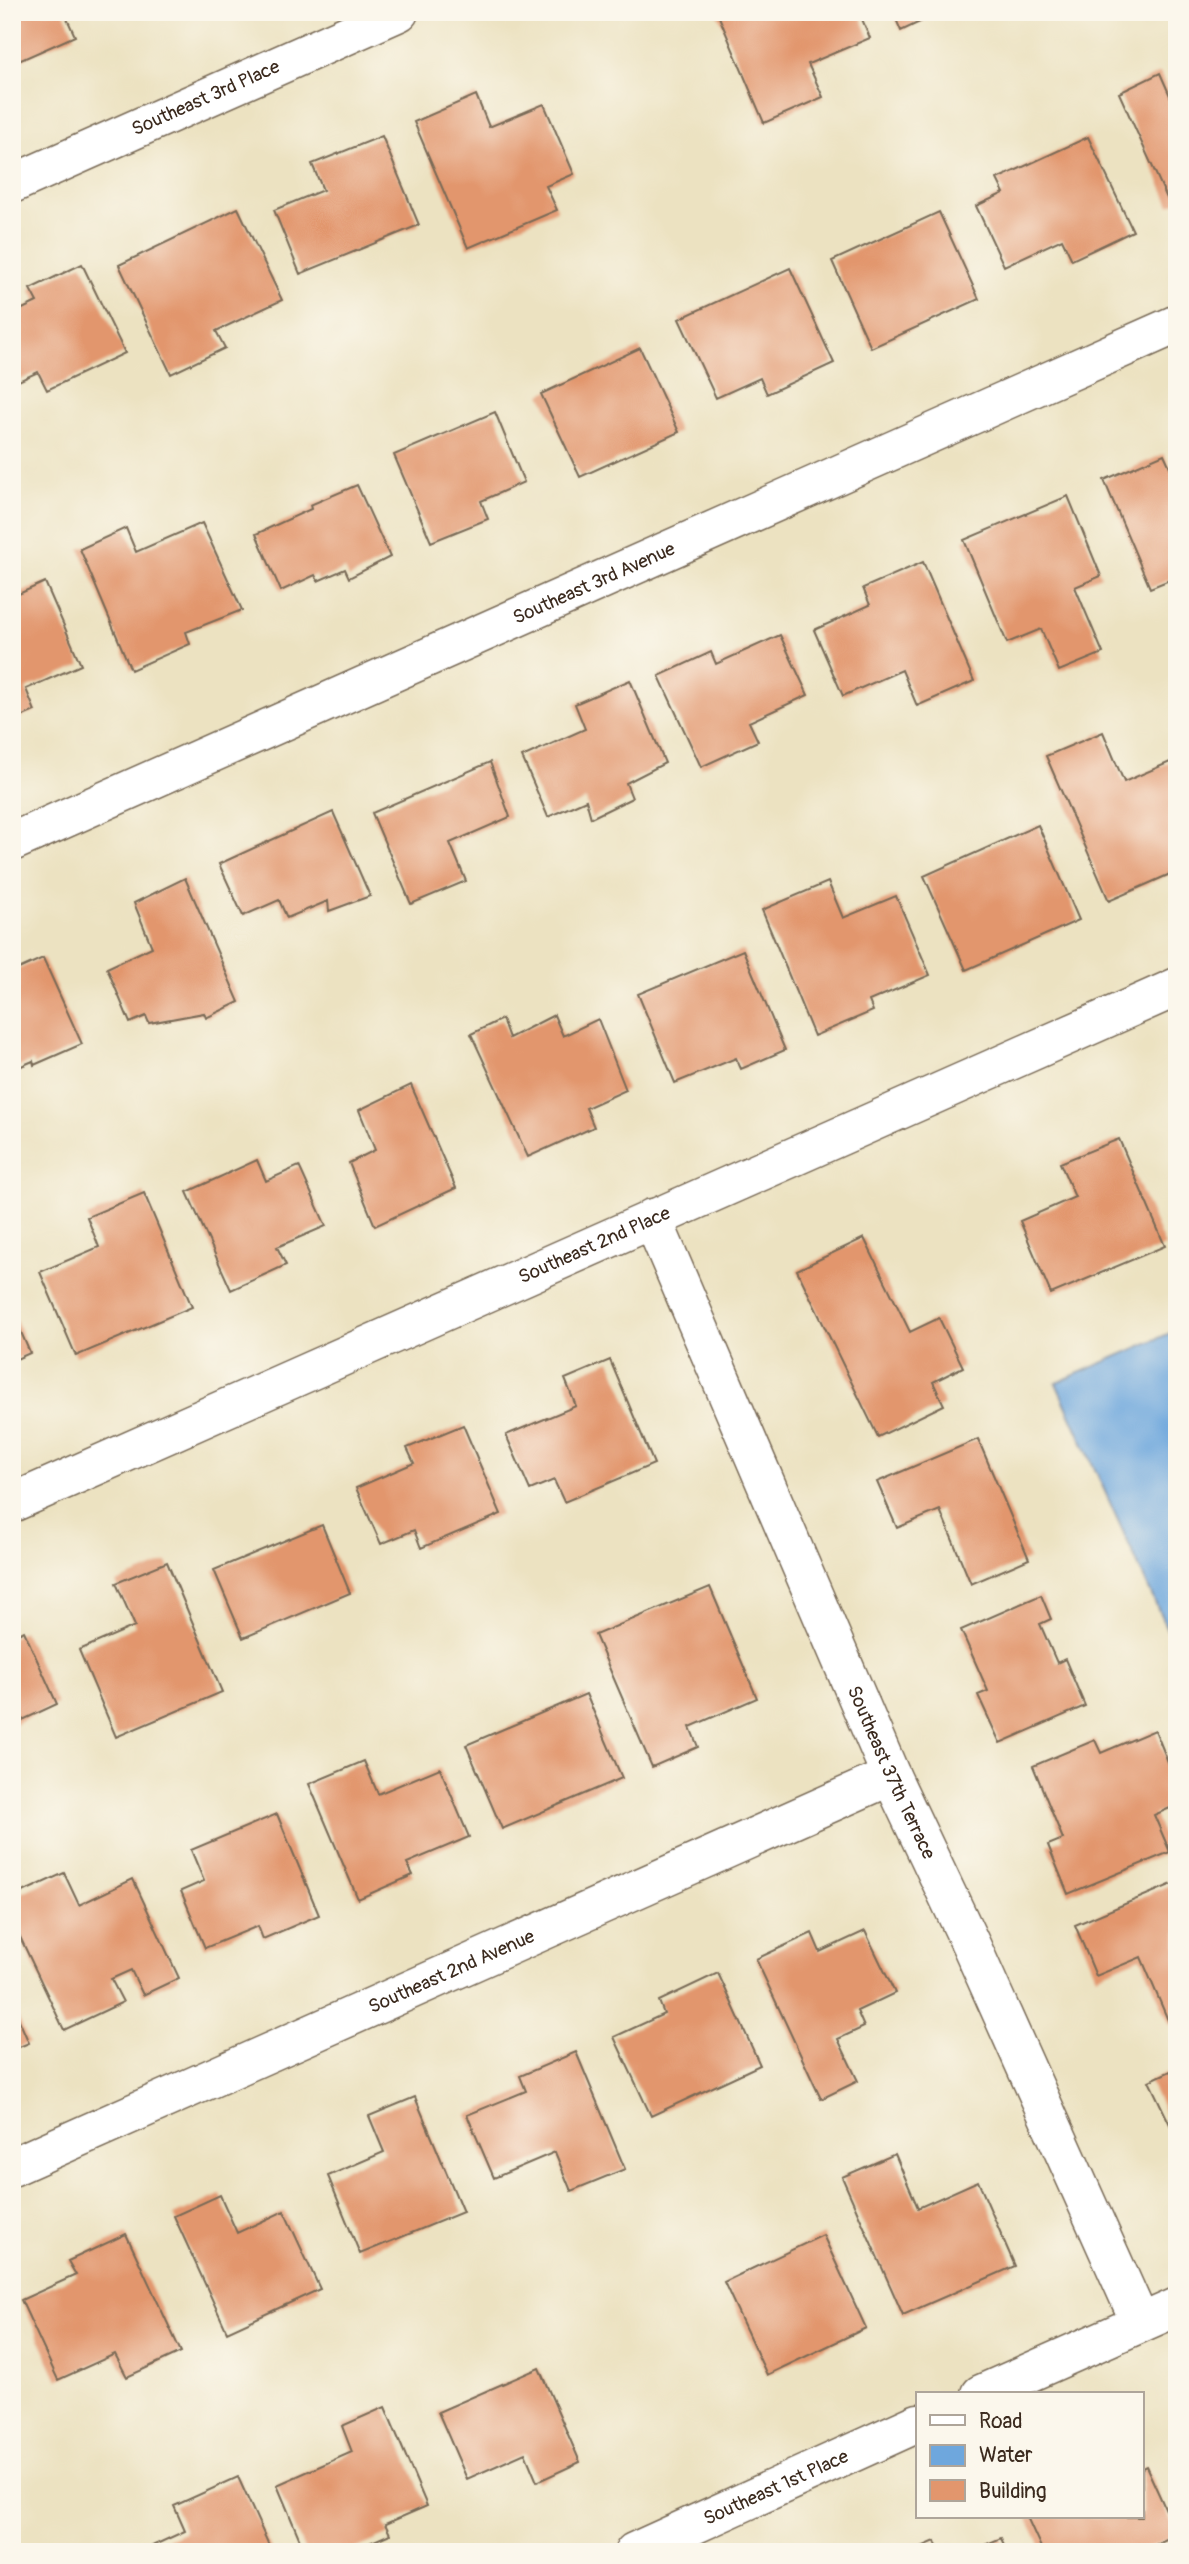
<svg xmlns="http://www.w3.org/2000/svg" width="1189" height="2564" viewBox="0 0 1189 2564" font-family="Pangolin,sans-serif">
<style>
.water{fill:#6ea7dd;stroke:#54687e;stroke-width:2}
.building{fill:#e2966d}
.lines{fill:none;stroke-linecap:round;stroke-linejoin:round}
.minor-casing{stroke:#796a57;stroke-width:41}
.minor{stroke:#fff;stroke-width:38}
.labels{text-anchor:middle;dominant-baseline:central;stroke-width:6;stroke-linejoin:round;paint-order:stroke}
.street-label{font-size:19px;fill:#3b2a1e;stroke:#fbf7ec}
</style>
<rect width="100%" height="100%" fill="#fbf7ec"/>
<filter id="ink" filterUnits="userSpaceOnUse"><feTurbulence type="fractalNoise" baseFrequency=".0143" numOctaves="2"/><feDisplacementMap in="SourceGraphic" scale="14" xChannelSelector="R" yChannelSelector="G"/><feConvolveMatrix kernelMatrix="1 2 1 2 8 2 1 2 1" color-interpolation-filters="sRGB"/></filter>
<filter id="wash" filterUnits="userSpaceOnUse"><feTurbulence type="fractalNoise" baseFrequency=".00686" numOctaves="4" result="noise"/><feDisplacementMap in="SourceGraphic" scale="28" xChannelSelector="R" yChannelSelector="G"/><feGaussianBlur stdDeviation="1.57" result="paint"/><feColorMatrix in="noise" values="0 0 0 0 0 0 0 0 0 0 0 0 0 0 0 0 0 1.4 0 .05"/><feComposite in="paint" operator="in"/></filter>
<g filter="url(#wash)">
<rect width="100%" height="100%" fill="#ece2c1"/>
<path class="water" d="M1177,1330V1651L1056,1383Z"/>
<g id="blocks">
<path class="building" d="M12,12H64L75,36L12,64Z
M717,12H859L870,38L808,64L823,97L764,123Z
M893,12H941L901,31Z
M1160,73L1171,98L1177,96V202L1170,205L1119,93Z
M476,95L489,127L544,104L574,174L546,186L557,210L468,248L414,122Z
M382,136L419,225L300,274L274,210L323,190L312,164Z
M1088,137L1133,231L1072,260L1062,239L1004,266L976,206L1004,193L997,179Z
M238,208L282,300L216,331L225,348L171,374L119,265Z
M939,212L979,299L871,348L832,261Z
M82,264L125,353L47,390L38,372L12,384V314L37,302L30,289Z
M790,268L834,363L767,394L760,378L716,398L679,319Z
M640,348L679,432L580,477L541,394Z
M495,412L524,482L481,501L488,519L431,542L394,455Z
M1164,454L1170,467L1177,465V577L1150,588L1104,480Z
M357,485L390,557L349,578L345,569L318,581L315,575L281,591L256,534L311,509L310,505Z
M1068,496L1101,576L1075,587L1103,653L1059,671L1041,629L1007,643L964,540Z
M202,523L242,610L186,632L190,644L131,670L80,549L126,528L136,552Z
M923,562L974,681L917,706L902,670L843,696L814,630L870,605L863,588Z
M45,582L81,665L26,689L35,711L12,721V597Z
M780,635L808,695L749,722L758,741L701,767L659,676L711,652L716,664Z
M630,680L665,763L626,783L632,798L591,818L586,800L548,817L522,757L585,729L575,704Z
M1103,732L1124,782L1177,759V871L1109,901L1046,756Z
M490,762L510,817L450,843L466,881L411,904L372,813Z
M333,812L370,896L329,911L328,901L287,918L279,900L243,916L219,864Z
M1038,825L1079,920L966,970L924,876Z
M185,878L239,1002L206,1018L204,1013L149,1023L146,1016L130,1023L107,968L152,947L134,903Z
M828,882L843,918L896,896L930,975L869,1001L873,1011L814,1036L762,910Z
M743,950L785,1050L741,1069L736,1058L675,1083L638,994Z
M43,958L82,1044L34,1065L33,1061L12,1070V972Z
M554,1015L563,1036L598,1019L626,1090L586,1108L594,1127L528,1157L471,1034L502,1019L509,1038Z
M411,1085L456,1188L375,1226L349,1163L375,1150L359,1110Z
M1119,1139L1165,1246L1051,1294L1020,1221L1075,1197L1060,1163Z
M257,1160L266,1181L299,1166L326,1226L277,1247L286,1265L231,1290L187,1192Z
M144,1193L192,1307L76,1356L40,1272L99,1247L87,1217Z
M864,1238L910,1332L939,1318L963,1367L933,1382L944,1405L878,1437L797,1270Z
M12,1311L30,1353L12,1361Z
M610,1360L654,1464L564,1502L554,1480L530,1490L506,1435L576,1406L565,1379Z
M463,1425L501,1514L421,1548L414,1530L381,1544L356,1488L414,1463L407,1448Z
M978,1439L1029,1559L971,1584L940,1510L897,1528L877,1482Z
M322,1525L350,1593L243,1638L214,1570Z
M167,1562L222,1692L116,1737L79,1650L135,1626L116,1583Z
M710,1587L757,1698L690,1727L698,1747L652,1767L595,1635Z
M1041,1595L1051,1619L1040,1624L1057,1663L1065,1659L1085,1706L1000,1743L978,1695L988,1691L961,1630Z
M24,1631L57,1704L12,1725V1637Z
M586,1694L622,1778L502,1829L466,1745Z
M1155,1730L1177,1784V1805L1154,1815L1170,1852L1068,1894L1048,1845L1063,1839L1033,1766L1095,1740L1101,1753Z
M364,1761L378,1794L440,1768L469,1837L407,1863L413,1875L358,1899L309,1784Z
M277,1814L319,1915L263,1939L258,1926L205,1948L181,1891L204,1881L191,1850Z
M64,1873L79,1905L133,1879L179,1978L143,1995L131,1970L111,1979L123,2002L64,2030L12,1920V1897Z
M1177,1882V2022L1170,2025L1141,1957L1096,1976L1075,1925Z
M865,1931L895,1993L857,2011L864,2027L838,2039L858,2081L821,2099L756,1959L812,1933L820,1952Z
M718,1973L760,2065L651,2116L614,2037L664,2014L659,2001Z
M12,2004L29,2043L12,2050Z
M576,2052L625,2169L571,2191L555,2152L494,2178L467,2115L526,2091L520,2076Z
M1177,2068V2139L1149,2081Z
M415,2097L463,2212L360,2254L328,2176L384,2152L369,2116Z
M895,2154L918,2208L978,2181L1015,2266L903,2315L842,2177Z
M220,2195L237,2233L284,2211L320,2289L227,2332L174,2216Z
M126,2234L181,2352L127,2377L115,2354L58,2380L21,2300L76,2275L68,2261Z
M823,2235L866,2328L767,2375L724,2282Z
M539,2368L580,2462L537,2482L525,2453L467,2479L438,2412Z
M385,2407L427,2506L385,2524L390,2534L349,2552H305L277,2485L352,2452L342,2426Z
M1146,2466L1177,2534L1139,2552H1043L1027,2517H1142V2468Z
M238,2477L272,2552H139L185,2531L174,2506Z
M1001,2538L1007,2552H968Z
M935,2541L939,2552H910Z"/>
</g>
</g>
<g filter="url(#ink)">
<use href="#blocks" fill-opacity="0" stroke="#796a57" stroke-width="2"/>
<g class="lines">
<g class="minor-casing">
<g id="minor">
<path id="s1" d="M12,184L399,12"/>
<path id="s2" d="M12,842L1177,324"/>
<path id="s3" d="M652,1218L891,1776L972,1947L1140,2322"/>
<path id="s4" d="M12,1503L1177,987"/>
<path id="s5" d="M12,2167L891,1776"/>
<path d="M981,2394L1177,2307"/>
<path id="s6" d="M634,2552L918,2423"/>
</g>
</g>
<use href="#minor" class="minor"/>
</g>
</g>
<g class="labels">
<g class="street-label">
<text stroke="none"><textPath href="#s1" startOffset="212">Southeast 3rd Place</textPath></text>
<text stroke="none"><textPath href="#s2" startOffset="637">Southeast 3rd Avenue</textPath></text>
<text stroke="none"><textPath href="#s4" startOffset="637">Southeast 2nd Place</textPath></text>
<text stroke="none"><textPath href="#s3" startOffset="604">Southeast 37th Terrace</textPath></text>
<text stroke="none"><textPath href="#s5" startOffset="481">Southeast 2nd Avenue</textPath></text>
<text stroke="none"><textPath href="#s6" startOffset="156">Southeast 1st Place</textPath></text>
</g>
</g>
<rect width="1189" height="2564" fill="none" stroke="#fbf7ec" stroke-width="42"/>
<rect x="916" y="2392" width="228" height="126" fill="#fbf7ec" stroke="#aea59a" stroke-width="2"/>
<rect x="930" y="2415" width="35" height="10" fill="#ffffff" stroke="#aea59a" stroke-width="2"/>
<text x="979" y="2428" font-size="21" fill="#3b2a1e">Road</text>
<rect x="930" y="2445" width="35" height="21" fill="#6ea7dd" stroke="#aea59a" stroke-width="2"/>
<text x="979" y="2462" font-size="21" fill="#3b2a1e">Water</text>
<rect x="930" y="2480" width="35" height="21" fill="#e2966d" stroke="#aea59a" stroke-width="2"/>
<text x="979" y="2498" font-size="21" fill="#3b2a1e">Building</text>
</svg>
